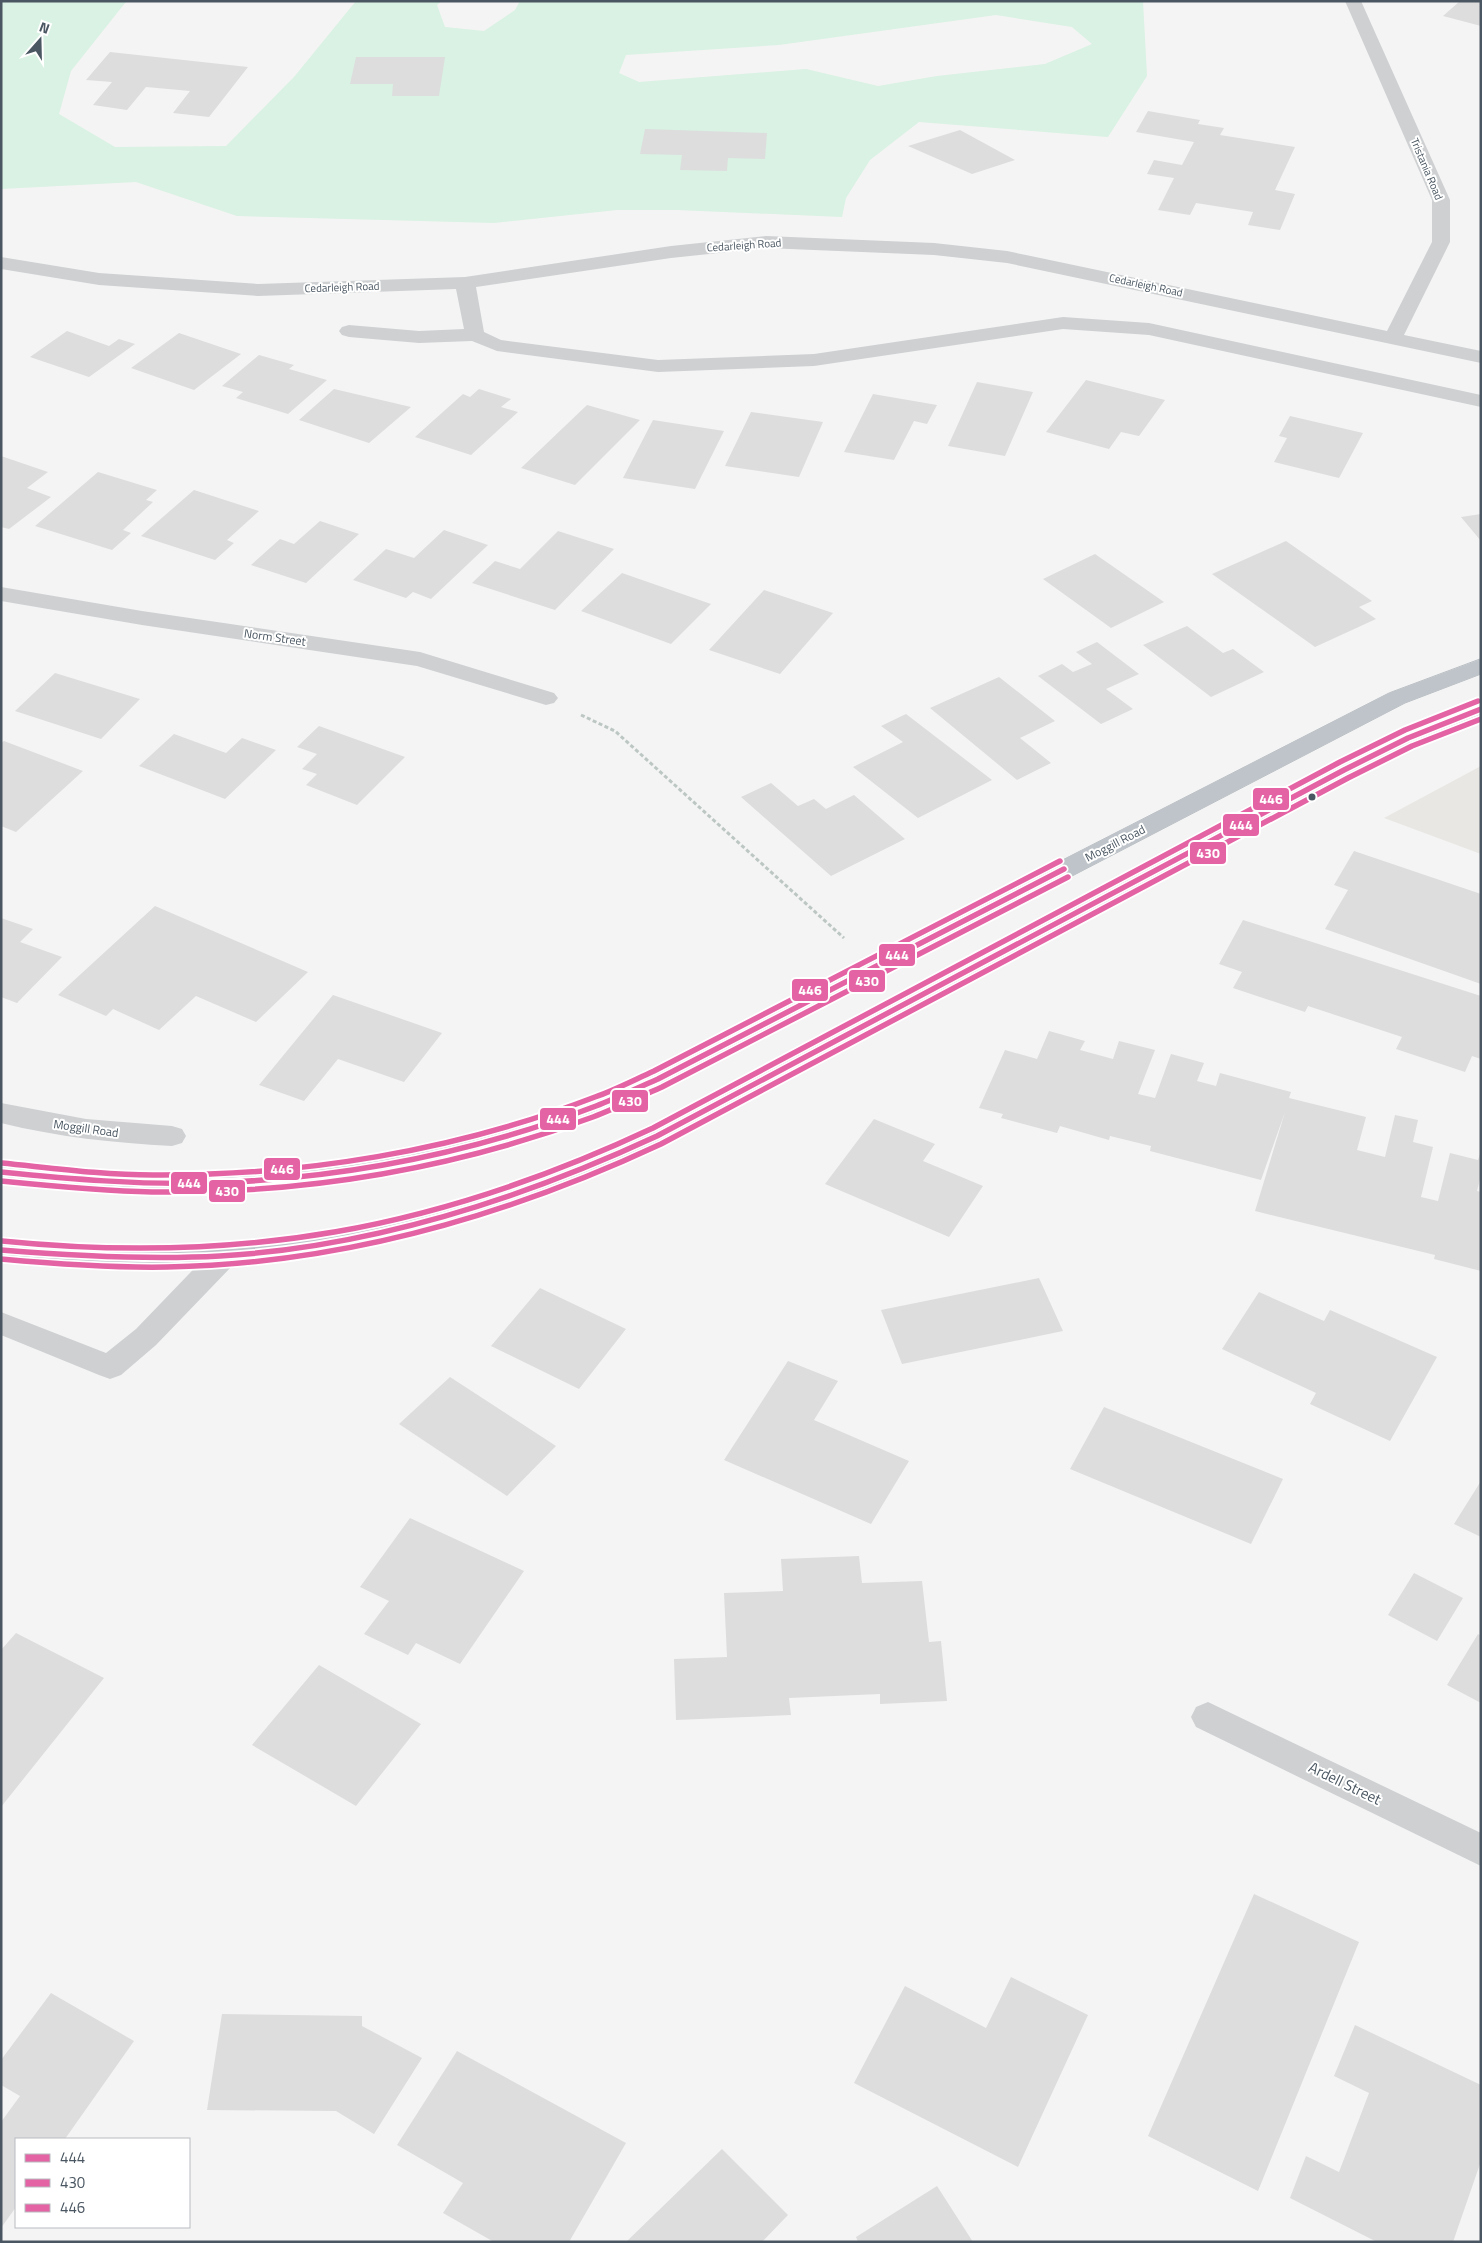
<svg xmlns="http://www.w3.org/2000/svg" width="1482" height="2243" viewBox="0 0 1482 2243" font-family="'Titillium Web',sans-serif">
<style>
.commercial{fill:#e8e7e3}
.green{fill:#d9f2e3;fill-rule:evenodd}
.building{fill:#ddddde}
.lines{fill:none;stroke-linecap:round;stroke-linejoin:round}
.highway-casing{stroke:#b9bec3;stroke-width:1}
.path{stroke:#bcc7c4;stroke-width:3;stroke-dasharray:4 2.5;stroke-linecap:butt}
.minor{fill:#ced0d2;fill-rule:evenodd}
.highway{fill:#bec4c9;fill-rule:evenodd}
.bus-1-casing{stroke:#fff;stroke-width:9}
.bus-2-casing{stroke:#fff;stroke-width:9}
.bus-3-casing{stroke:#fff;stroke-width:9}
.bus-1{stroke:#e463a4;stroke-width:5.5}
.bus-2{stroke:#e463a4;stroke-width:5.5}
.bus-3{stroke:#e463a4;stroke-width:5.5}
.bus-dot{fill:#4a5661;stroke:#fff;stroke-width:2}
.labels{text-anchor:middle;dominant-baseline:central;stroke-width:4;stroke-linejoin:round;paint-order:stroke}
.far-street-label{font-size:11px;fill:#4a5661;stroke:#fff}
.street-label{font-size:12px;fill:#4a5661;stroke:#fff}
.near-street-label{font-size:15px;fill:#4a5661;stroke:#fff}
.line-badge{stroke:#fff;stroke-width:2}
.badge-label{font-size:14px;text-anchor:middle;font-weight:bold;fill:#fff}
</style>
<rect width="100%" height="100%" fill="#f4f4f4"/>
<path class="commercial" d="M1481,766V854L1384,818Z"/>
<path class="green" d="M1,1H129L125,3L71,71L59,114L115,147L226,146L294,77L356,1H442L437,5L445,27L484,31L515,10L520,1H1143L1147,76L1108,137L919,122L870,160L846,198L842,217L677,210H617L494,223L237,216L136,182L1,189ZM996,15L1072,27L1092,44L1045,64L937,76L878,86L806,69L639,82L619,73L626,55L779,45Z"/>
<path class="building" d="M1460,1H1481V26L1443,16Z
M110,52L248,67L209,117L173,113L190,91L146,87L127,110L93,105L112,82L86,80Z
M356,57H445L439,96H392L393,84H350Z
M1148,111L1200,120L1198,124L1224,128L1220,135L1295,147L1275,190L1295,194L1280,230L1248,225L1253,212L1196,203L1190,215L1158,210L1174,178L1147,174L1154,160L1182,165L1194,142L1136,132Z
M645,129L767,133L765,159L728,158L727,171L680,170L682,155L640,154Z
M960,130L1015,160L972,174L908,146Z
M67,331L109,346L119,339L135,344L89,377L30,357Z
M179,333L241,354L194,390L131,368Z
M259,355L294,365L289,369L327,380L288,414L236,398L243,392L222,386Z
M1086,380L1165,400L1139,436L1121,432L1109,449L1046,432Z
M977,382L1033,392L1005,456L948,446Z
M334,389L411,407L369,443L299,420Z
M479,389L511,399L501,407L518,412L471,455L415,437L463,394L470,397Z
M873,394L937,405L927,424L914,421L894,460L844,452Z
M587,405L640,420L575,485L521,468Z
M751,412L823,422L799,477L725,466Z
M1290,416L1363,433L1339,478L1274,462L1287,438L1279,436Z
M653,420L724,431L695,489L623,478Z
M1,456L48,472L27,488L51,497L9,529L1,527Z
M98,472L157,490L146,500L153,502L123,530L131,533L112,550L35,526Z
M194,490L259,511L227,540L234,543L215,560L141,536Z
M1481,514V541L1461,517Z
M320,521L359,534L306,583L251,565L280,539L294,544Z
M444,530L488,545L431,599L413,592L406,598L353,580L386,549L414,558Z
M558,531L614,549L555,610L472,583L495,561L520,569Z
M1286,541L1372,601L1359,607L1376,619L1315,647L1212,574Z
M1095,554L1164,602L1111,628L1043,579Z
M622,573L711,604L671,644L581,611Z
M764,590L833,613L780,674L709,650Z
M1187,626L1223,653L1233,649L1264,672L1211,697L1143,645Z
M1097,642L1139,674L1106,689L1133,709L1101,724L1038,676L1062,664L1073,672L1092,664L1076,652Z
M55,673L140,699L101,739L15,711Z
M999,677L1055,721L1020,738L1051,763L1017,780L930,708Z
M906,714L992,780L918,818L853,767L903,742L881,726Z
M319,726L405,757L357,805L306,785L317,774L302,769L317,754L297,747Z
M174,734L226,753L242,738L276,750L225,799L139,766Z
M4,741L83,771L16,832L1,826V743Z
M771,783L798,806L814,799L826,809L854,795L905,839L831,876L741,797Z
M1354,851L1481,894V984L1325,929L1348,890L1334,885Z
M155,906L308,972L256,1022L196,996L159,1030L113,1009L106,1016L58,995Z
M1,918L33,929L20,942L62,957L17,1003L1,997Z
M1243,920L1481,996V1059L1472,1056L1465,1072L1396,1049L1402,1037L1308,1006L1305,1012L1233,988L1242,972L1219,964Z
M333,995L442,1033L404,1082L338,1059L304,1101L259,1085Z
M1049,1031L1085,1041L1080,1050L1113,1059L1119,1041L1155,1050L1138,1094L1155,1098L1171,1054L1204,1063L1197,1081L1216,1086L1220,1073L1291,1092L1289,1098L1366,1117L1357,1150L1385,1157L1395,1115L1418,1120L1413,1142L1433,1147L1421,1197L1438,1201L1450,1153L1478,1160L1481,1151V1175L1477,1191L1481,1192V1271L1434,1259L1435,1255L1255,1211L1285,1112L1261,1180L1150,1151L1151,1146L1110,1136L1109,1140L1060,1126L1057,1133L1001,1118L1003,1114L979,1108L1005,1050L1037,1059Z
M874,1119L935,1144L923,1161L983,1186L949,1237L825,1184Z
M1039,1278L1063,1331L902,1364L881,1310Z
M540,1288L626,1329L579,1389L491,1346Z
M1259,1292L1324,1321L1330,1310L1437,1357L1390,1441L1310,1404L1316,1393L1222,1349Z
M788,1361L838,1381L814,1420L909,1461L871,1524L724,1460Z
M450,1377L556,1446L507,1496L399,1424Z
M1104,1407L1283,1479L1251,1544L1070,1469Z
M1481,1481V1537L1454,1524Z
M410,1518L524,1571L460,1664L416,1643L408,1655L364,1634L389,1601L360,1587Z
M859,1556L862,1583L922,1581L929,1642L941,1641L947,1701L880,1704V1694L789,1698L791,1715L676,1720L674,1659L727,1657L724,1593L783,1591L781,1559Z
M1414,1573L1463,1598L1437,1641L1388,1615Z
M16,1633L104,1678L1,1807V1650Z
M1478,1634L1481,1636V1703L1447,1685Z
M319,1665L421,1724L356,1806L252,1745Z
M1254,1894L1359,1942L1258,2191L1148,2136Z
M1011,1977L1088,2015L1018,2167L854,2083L905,1986L986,2028Z
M51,1993L134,2041L65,2139H16V2207L1,2228V2122L20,2096L1,2085V2060Z
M222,2014L362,2016V2026L422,2058L374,2134L336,2111L207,2110Z
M1355,2025L1481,2085V2161L1453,2242H1377L1290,2198L1306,2156L1339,2172L1369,2093L1334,2076Z
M457,2051L626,2143L569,2242H494L443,2213L463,2183L397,2145Z
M722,2149L788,2215L762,2242H626Z
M937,2186L973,2242H858L856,2237Z"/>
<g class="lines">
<g class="highway-casing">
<path id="highway" d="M1481,659V674L1405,703L668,1086C645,1096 622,1108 598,1116C455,1168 304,1197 152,1194C102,1193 52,1188 1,1182V1162C51,1167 102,1172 152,1173C297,1176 443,1151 579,1102C603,1094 625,1082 648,1072L1389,693Z
M1481,702V718L1416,743L1353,775L666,1143C530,1211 377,1255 224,1267C150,1272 75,1268 1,1261V1239C234,1262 450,1229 660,1122L1335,765L1400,733Z"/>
</g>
<path class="path" d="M581,715L615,731L844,938"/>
<path class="minor" d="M1345,1H1361L1450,200V242L1404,335L1481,351V363L1007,263L934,255L766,248L671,258L476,287L484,332L501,340L658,360L814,354L1063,317L1149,323L1481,395V407L1149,335L1063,329L814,366L658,372L497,351L472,341L419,343L349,337L342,335L339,331L342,327L349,325L419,331L464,329L456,289L258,296L99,285L1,269V257L99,273L258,284L465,277L671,246L766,236L934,243L1007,251L1387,331L1432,242V200Z
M1,587L142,611L420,652L554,693L558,698L554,703L546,705L417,666L142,625L1,601Z
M1,1103L86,1119L172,1126L182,1129L186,1136L182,1143L172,1146C114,1143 58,1137 1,1123Z
M224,1245L234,1248L238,1256L234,1264L156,1345L121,1375L110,1379L99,1375L1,1335V1312L106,1353L136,1329L214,1248Z
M1208,1702L1481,1833V1866L1196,1727L1191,1717L1196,1707Z"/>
<use href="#highway" class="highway"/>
<g class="bus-1-casing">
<path id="bus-1" d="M1,1172C70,1179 139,1185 208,1183C340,1179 473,1153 596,1106C617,1098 637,1088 658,1079L1064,869
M1,1250C74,1256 147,1260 220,1256C373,1247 519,1200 657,1136L1344,770L1408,738L1481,709"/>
</g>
<g class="bus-2-casing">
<path id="bus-2" d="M1,1181C51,1186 101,1191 152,1192C302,1194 452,1169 593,1117C616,1108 639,1097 662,1087L1068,877
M1,1259C56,1264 111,1268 167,1267C340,1264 505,1217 661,1144L1348,778L1412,746L1481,719"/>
</g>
<g class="bus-3-casing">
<path id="bus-3" d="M2,1163C52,1168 103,1175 153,1175C302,1176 455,1151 595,1097C615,1090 634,1080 654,1071L1060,861
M2,1241C241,1265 436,1230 653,1128L1340,762L1405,730L1478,701"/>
</g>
<use href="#bus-1" class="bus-1"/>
<use href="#bus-2" class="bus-2"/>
<use href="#bus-3" class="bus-3"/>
</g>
<circle class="bus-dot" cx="1312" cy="797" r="4.5"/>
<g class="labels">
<g class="far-street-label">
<text transform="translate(1427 169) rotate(67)">Tristania Road</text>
<text transform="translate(744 245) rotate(-4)">Cedarleigh Road</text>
<text transform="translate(1146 285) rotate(12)">Cedarleigh Road</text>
<text transform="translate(342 287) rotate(-2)">Cedarleigh Road</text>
</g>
<g class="street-label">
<text transform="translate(275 637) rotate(8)">Norm Street</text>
<text transform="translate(1115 843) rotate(-27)">Moggill Road</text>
<text transform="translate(86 1128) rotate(8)">Moggill Road</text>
</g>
<g class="near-street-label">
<text transform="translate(1345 1783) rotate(26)">Ardell Street</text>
</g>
</g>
<g class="line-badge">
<rect x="1252" y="787" width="38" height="24" rx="5" fill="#e463a4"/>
<rect x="1222" y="813" width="38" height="24" rx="5" fill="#e463a4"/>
<rect x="1189" y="841" width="38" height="24" rx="5" fill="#e463a4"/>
<rect x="878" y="943" width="38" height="24" rx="5" fill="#e463a4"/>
<rect x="848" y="969" width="38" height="24" rx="5" fill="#e463a4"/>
<rect x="791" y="978" width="38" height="24" rx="5" fill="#e463a4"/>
<rect x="611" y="1089" width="38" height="24" rx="5" fill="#e463a4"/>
<rect x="539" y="1107" width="38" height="24" rx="5" fill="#e463a4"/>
<rect x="263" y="1157" width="38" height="24" rx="5" fill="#e463a4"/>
<rect x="170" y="1171" width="38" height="24" rx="5" fill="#e463a4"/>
<rect x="208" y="1179" width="38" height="24" rx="5" fill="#e463a4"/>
</g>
<g class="badge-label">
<text x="1271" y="804">446</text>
<text x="1241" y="830">444</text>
<text x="1208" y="858">430</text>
<text x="897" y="960">444</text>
<text x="867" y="986">430</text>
<text x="810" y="995">446</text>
<text x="630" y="1106">430</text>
<text x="558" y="1124">444</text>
<text x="282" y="1174">446</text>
<text x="189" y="1188">444</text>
<text x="227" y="1196">430</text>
</g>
<rect width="1482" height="2243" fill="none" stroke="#4a5661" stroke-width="5"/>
<rect x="15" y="2138" width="175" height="90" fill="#ffffff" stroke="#b7bbc0"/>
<rect x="25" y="2154" width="25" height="8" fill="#e463a4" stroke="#b7bbc0"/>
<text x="60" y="2163" font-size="15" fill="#4a5661">444</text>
<rect x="25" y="2179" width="25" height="8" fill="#e463a4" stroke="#b7bbc0"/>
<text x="60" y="2188" font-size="15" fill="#4a5661">430</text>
<rect x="25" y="2204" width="25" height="8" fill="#e463a4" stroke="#b7bbc0"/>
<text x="60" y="2213" font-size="15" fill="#4a5661">446</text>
<g transform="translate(40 40) rotate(20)" stroke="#ffffff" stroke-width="4" paint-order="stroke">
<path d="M0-4L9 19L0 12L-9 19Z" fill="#4a5661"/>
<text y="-8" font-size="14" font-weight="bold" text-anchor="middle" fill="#4a5661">N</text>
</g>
</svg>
